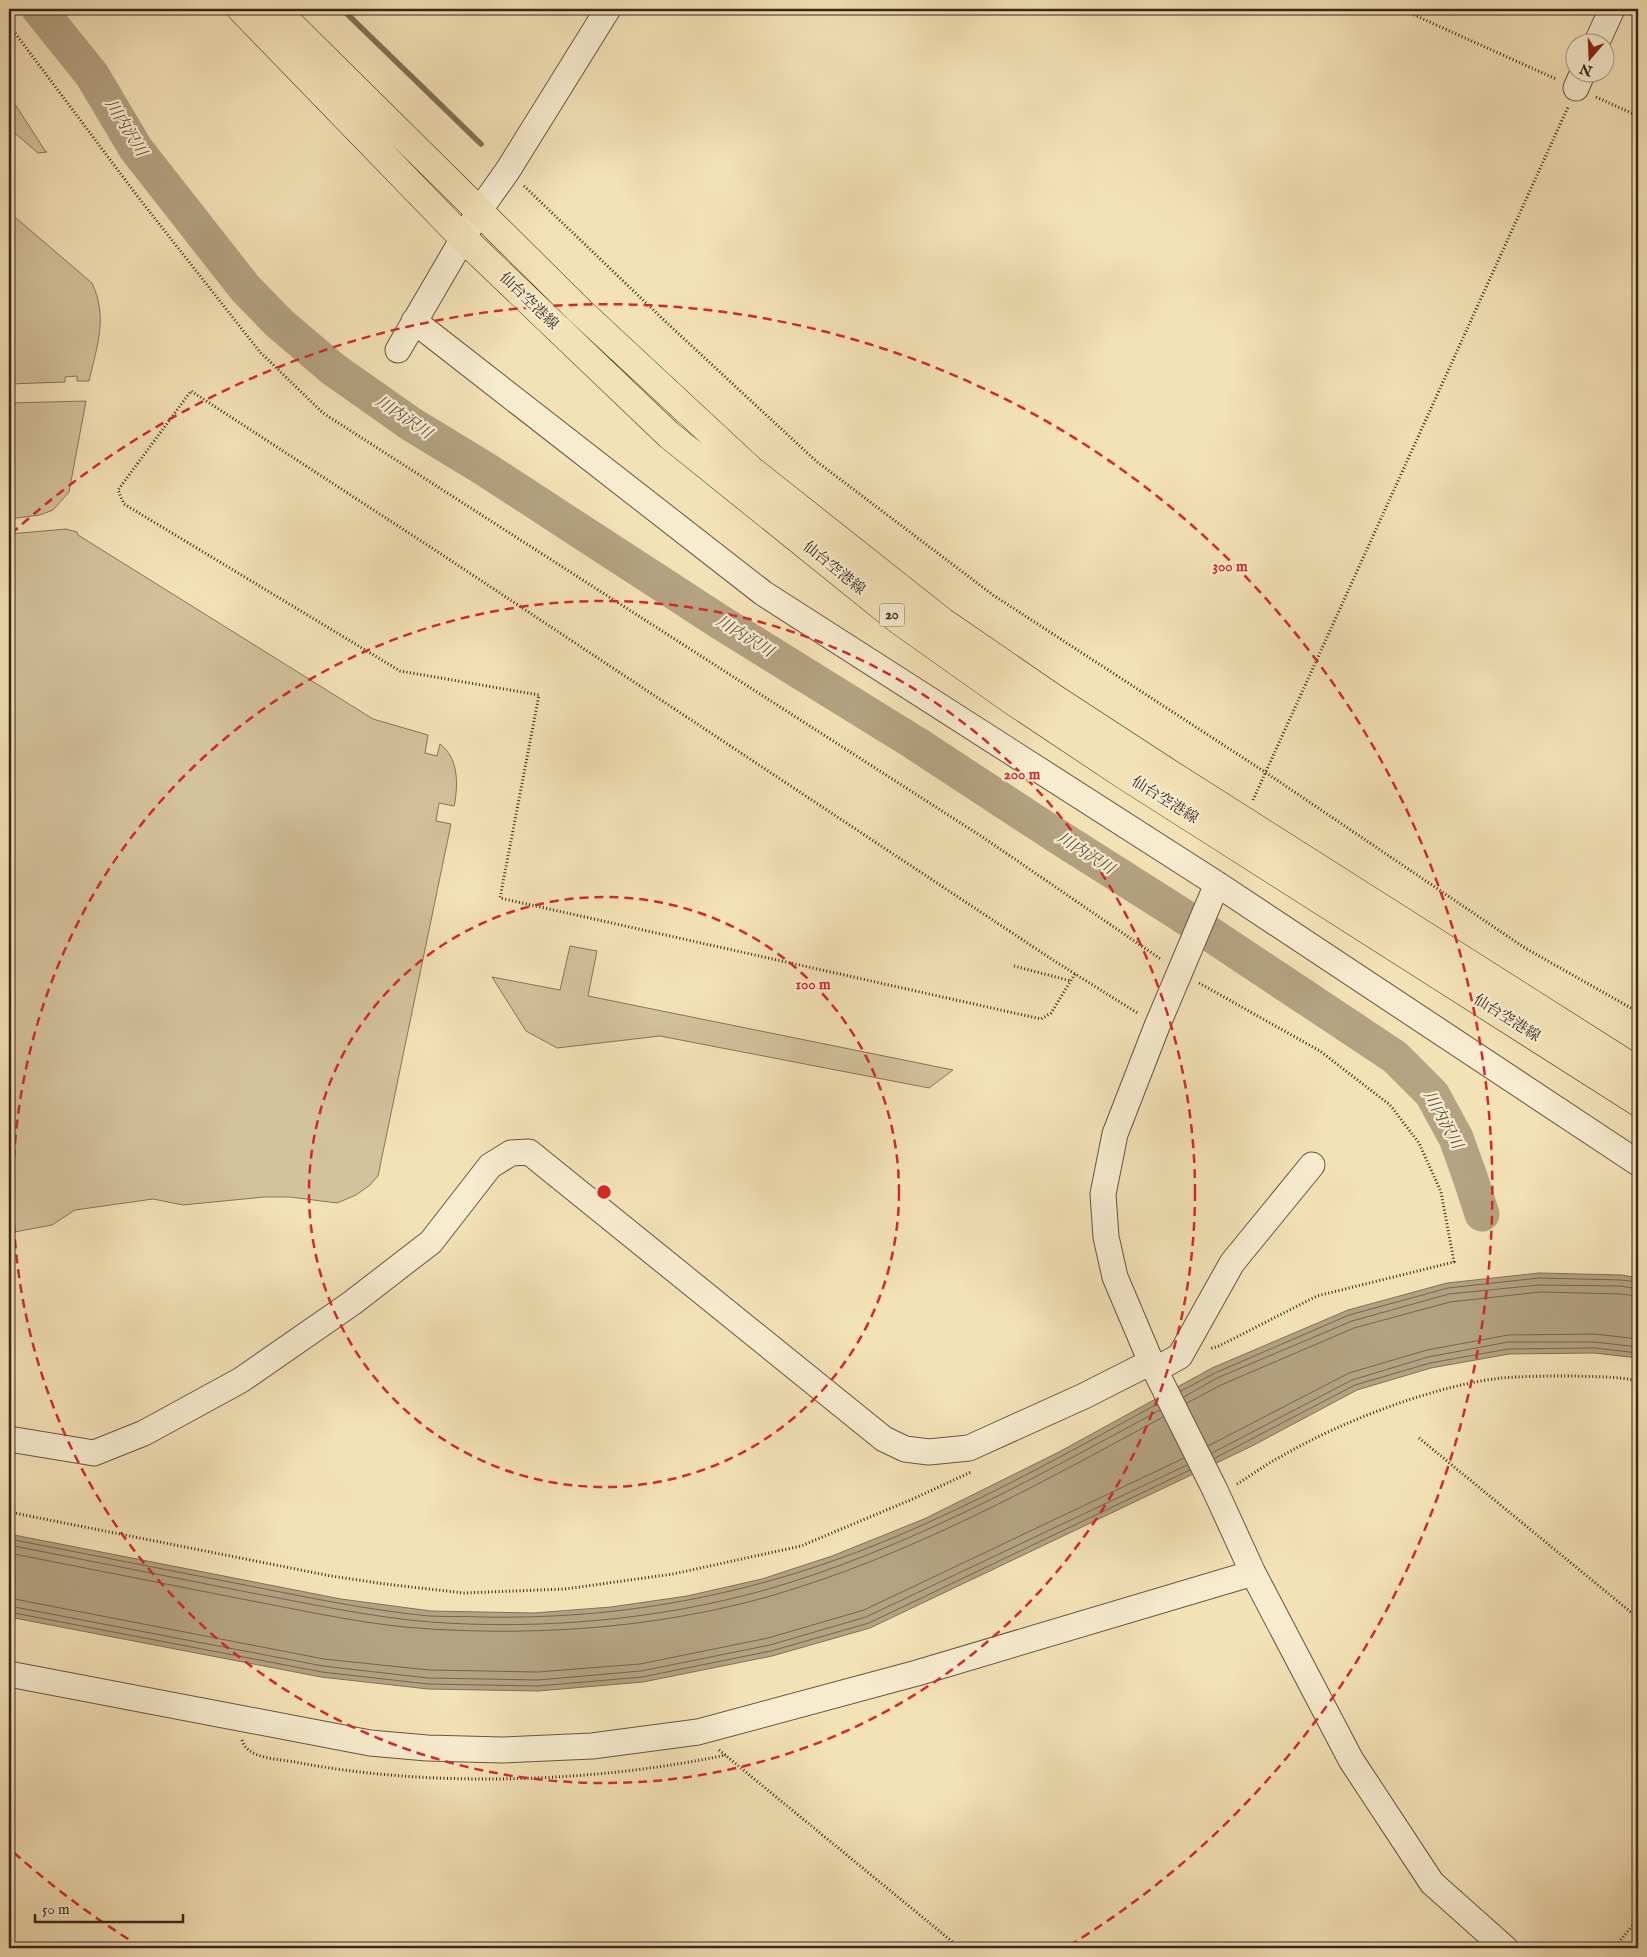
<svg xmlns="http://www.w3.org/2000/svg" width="1647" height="1957" viewBox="0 0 1647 1957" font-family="'IM FELL English','Noto Serif JP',serif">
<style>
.green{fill:#d4c29c;stroke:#86745c}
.water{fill:#b4a282;stroke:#827059}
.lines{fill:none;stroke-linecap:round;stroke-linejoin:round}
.shore{stroke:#76644e;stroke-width:1}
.stream{stroke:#827059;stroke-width:5.5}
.river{stroke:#b4a282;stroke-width:35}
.minor-casing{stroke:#675442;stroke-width:27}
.major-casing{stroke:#38251b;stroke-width:29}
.path{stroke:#38251b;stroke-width:3;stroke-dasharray:1 2.5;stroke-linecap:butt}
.minor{stroke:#f8ecd0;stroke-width:25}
.major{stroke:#f4e2b7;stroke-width:28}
.ring{fill:none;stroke:#d62828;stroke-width:2.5;stroke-dasharray:9 6}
.labels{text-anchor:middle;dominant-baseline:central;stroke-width:4.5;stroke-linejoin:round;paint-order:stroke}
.shield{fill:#f8ecd0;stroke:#726151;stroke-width:1}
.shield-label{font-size:14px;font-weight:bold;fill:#38251b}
.street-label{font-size:15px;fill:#38251b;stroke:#f8ecd0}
.water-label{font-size:16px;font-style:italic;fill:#5d4a3a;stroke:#f8ecd0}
.centre{fill:#d62828;stroke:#f8ecd0;stroke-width:2.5}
.ring-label{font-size:15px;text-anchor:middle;font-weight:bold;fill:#d62828;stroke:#f8ecd0;stroke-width:4.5;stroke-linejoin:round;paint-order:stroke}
</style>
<rect width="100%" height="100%" fill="#f4e2b7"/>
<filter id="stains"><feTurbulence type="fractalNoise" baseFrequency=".004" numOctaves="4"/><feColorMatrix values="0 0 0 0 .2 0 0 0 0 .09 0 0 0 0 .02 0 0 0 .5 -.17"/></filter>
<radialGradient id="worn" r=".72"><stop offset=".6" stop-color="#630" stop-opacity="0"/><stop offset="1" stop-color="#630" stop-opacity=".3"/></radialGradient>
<path class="green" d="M9,95L46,152H47L38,153L9,128Z
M9,212L92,283C108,317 97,346 89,381H77V376L65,377V382L9,384Z
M86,401L69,492L53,510L40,515L9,519V403Z
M66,529L77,532L78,535L373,719L428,735L425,753L437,756L440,744C458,758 458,781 455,802L454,806L439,803L436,821L451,824L378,1176L370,1185L356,1195L337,1203L290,1197H264L183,1205L153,1199L75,1210L52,1225L9,1233V534Z
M570,946L597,951L588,996L953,1070L929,1088L660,1036L557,1048L526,1031L492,977L560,990Z"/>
<path class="water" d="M1539,1273L1622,1275L1638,1278V1358L1594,1353L1509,1354L1431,1368L1357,1390L1252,1446L870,1628L772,1656L643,1682L538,1691L428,1689L321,1677L9,1617V1534L341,1599L431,1611L534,1613L611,1607L687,1596L762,1579L832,1556L924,1519L1059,1452L1212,1368L1348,1310L1447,1283Z"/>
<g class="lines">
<path class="shore" d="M1181,1391L1215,1373L1349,1315L1448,1288L1539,1278L1621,1280L1638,1282
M1184,1397L1217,1378L1352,1321L1449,1294L1539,1285L1621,1286L1638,1289
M1187,1403L1221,1385L1354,1328L1450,1302L1540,1292L1620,1294L1638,1296
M1208,1446L1349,1373L1427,1350L1508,1335L1595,1334L1638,1339
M1212,1453L1352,1380L1428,1357L1508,1342H1595L1638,1347
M1215,1458L1355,1385L1430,1363L1508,1349L1595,1348L1638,1353
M9,1539C88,1554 166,1570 245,1585C306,1597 367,1610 429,1616C447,1617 465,1616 483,1617C640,1620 784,1588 927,1523C1005,1488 1081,1446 1157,1404
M9,1545C90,1561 171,1577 252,1593C311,1604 370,1617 430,1622C541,1630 658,1620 765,1590C905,1550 1033,1479 1160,1410
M9,1553C90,1569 171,1585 252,1601C311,1612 372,1626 431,1629C544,1636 659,1627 767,1597C907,1557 1036,1486 1163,1417
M9,1598L324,1659L429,1670L538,1672L640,1664L768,1638L864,1610L1184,1458
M9,1606L323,1666L428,1678L538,1680L641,1671L770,1645L866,1617L1187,1465
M9,1612L322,1672L428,1684L538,1686L642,1677L771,1651L869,1623L1190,1470"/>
<path class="stream" d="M342,9L481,144"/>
<path class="river" d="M39,9L92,75L136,149L245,288L279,323L333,369L411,424L485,469L720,622L915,743L1057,836L1180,914L1395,1057L1432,1094L1456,1138L1470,1177L1482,1214"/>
<g class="minor-casing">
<path id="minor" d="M1597,42L1612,9
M1576,88L1583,72
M414,321L763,593L1217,884L1638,1163
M398,350L479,211L508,170L608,9
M1217,884L1157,1026L1115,1134L1103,1194L1106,1237L1115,1277L1151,1362L1215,1490L1253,1573L1351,1760L1432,1883L1505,1948
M1155,1370L1180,1356L1232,1263L1312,1165
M9,1439L94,1453L144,1433L241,1380L352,1303L431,1242L490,1166L511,1153L529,1152L884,1439L905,1449L929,1452L969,1448L1084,1396L1151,1362
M9,1674L370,1743L427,1748L502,1750L592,1746L698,1732L917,1673L1253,1573"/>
</g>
<g class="major-casing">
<path id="major" d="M241,9L463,238L669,435L900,621L1010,699L1124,775L1638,1102
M275,9L580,311L751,470L943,622L1055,699L1167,772L1638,1071"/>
</g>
<path class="path" d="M1401,9L1556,79
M9,25L138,197L260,352L323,413L984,838L1162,960
M1596,97L1638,116
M524,186L668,324L816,461L993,595L1265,772L1525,948L1638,1012
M1253,800L1568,107
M1014,966L1071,981
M1075,974L1051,1013L1041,1019L500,898L539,695L400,671L124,504L118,490L191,391L438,552L1056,962L1139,1014
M1199,983L1320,1051L1390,1105L1419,1143L1441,1192L1454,1262L1317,1296L1219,1346L1209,1349
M1419,1438L1638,1618
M1237,1484C1252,1475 1266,1464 1282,1456C1340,1422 1435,1385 1502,1378C1526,1376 1551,1376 1574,1376C1596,1377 1617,1376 1638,1381
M9,1512L331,1576L385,1584L464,1593L565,1589L673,1574L801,1546L915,1498L971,1472
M242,1740C247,1759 279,1759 295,1762C429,1788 593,1783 726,1755
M719,1750L960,1948
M1614,1948L1638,1919"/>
<use href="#minor" class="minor"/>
<use href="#major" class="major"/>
</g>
<g class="ring">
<circle cx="604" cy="1192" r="295"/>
<circle cx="604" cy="1192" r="591"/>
<path d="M141 1947A886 886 0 0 1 11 1850M11 534A886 886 0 1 1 1067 1947"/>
</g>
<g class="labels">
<rect class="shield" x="879.5" y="603.5" width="25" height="23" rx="4"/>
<g class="shield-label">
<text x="892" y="615">20</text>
</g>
<g class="street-label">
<text transform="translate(529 301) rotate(44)">仙台空港線</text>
<text transform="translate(834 568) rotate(39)">仙台空港線</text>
<text transform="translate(1165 800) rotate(32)">仙台空港線</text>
<text transform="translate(1507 1018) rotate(32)">仙台空港線</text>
</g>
<g class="water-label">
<text transform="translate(125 128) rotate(58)">川内沢川</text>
<text transform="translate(403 418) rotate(34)">川内沢川</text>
<text transform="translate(744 637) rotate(32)">川内沢川</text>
<text transform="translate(1085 854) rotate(33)">川内沢川</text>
<text transform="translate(1442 1120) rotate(61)">川内沢川</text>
</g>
</g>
<circle cx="604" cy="1192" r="8" class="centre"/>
<g class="ring-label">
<text x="1230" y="571">300 m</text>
<text x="1022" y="779">200 m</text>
<text x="813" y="989">100 m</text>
</g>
<rect width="1647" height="1957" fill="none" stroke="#f4e2b7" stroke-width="30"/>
<rect x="10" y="10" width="1627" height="1937" fill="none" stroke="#38251b" stroke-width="2.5"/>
<rect x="15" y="15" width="1617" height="1927" fill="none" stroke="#38251b"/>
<g transform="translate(1590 58) rotate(199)"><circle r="24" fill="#f8ecd0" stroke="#ab9c88"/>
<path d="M0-4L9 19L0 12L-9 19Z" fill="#8f2418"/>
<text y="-8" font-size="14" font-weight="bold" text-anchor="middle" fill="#38251b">N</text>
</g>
<path d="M35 1914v8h148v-8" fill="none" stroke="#38251b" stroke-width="2.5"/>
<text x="42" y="1914" font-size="15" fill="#38251b" stroke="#f8ecd0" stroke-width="4" paint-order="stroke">50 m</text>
<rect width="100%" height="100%" filter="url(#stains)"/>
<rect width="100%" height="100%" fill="url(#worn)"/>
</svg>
